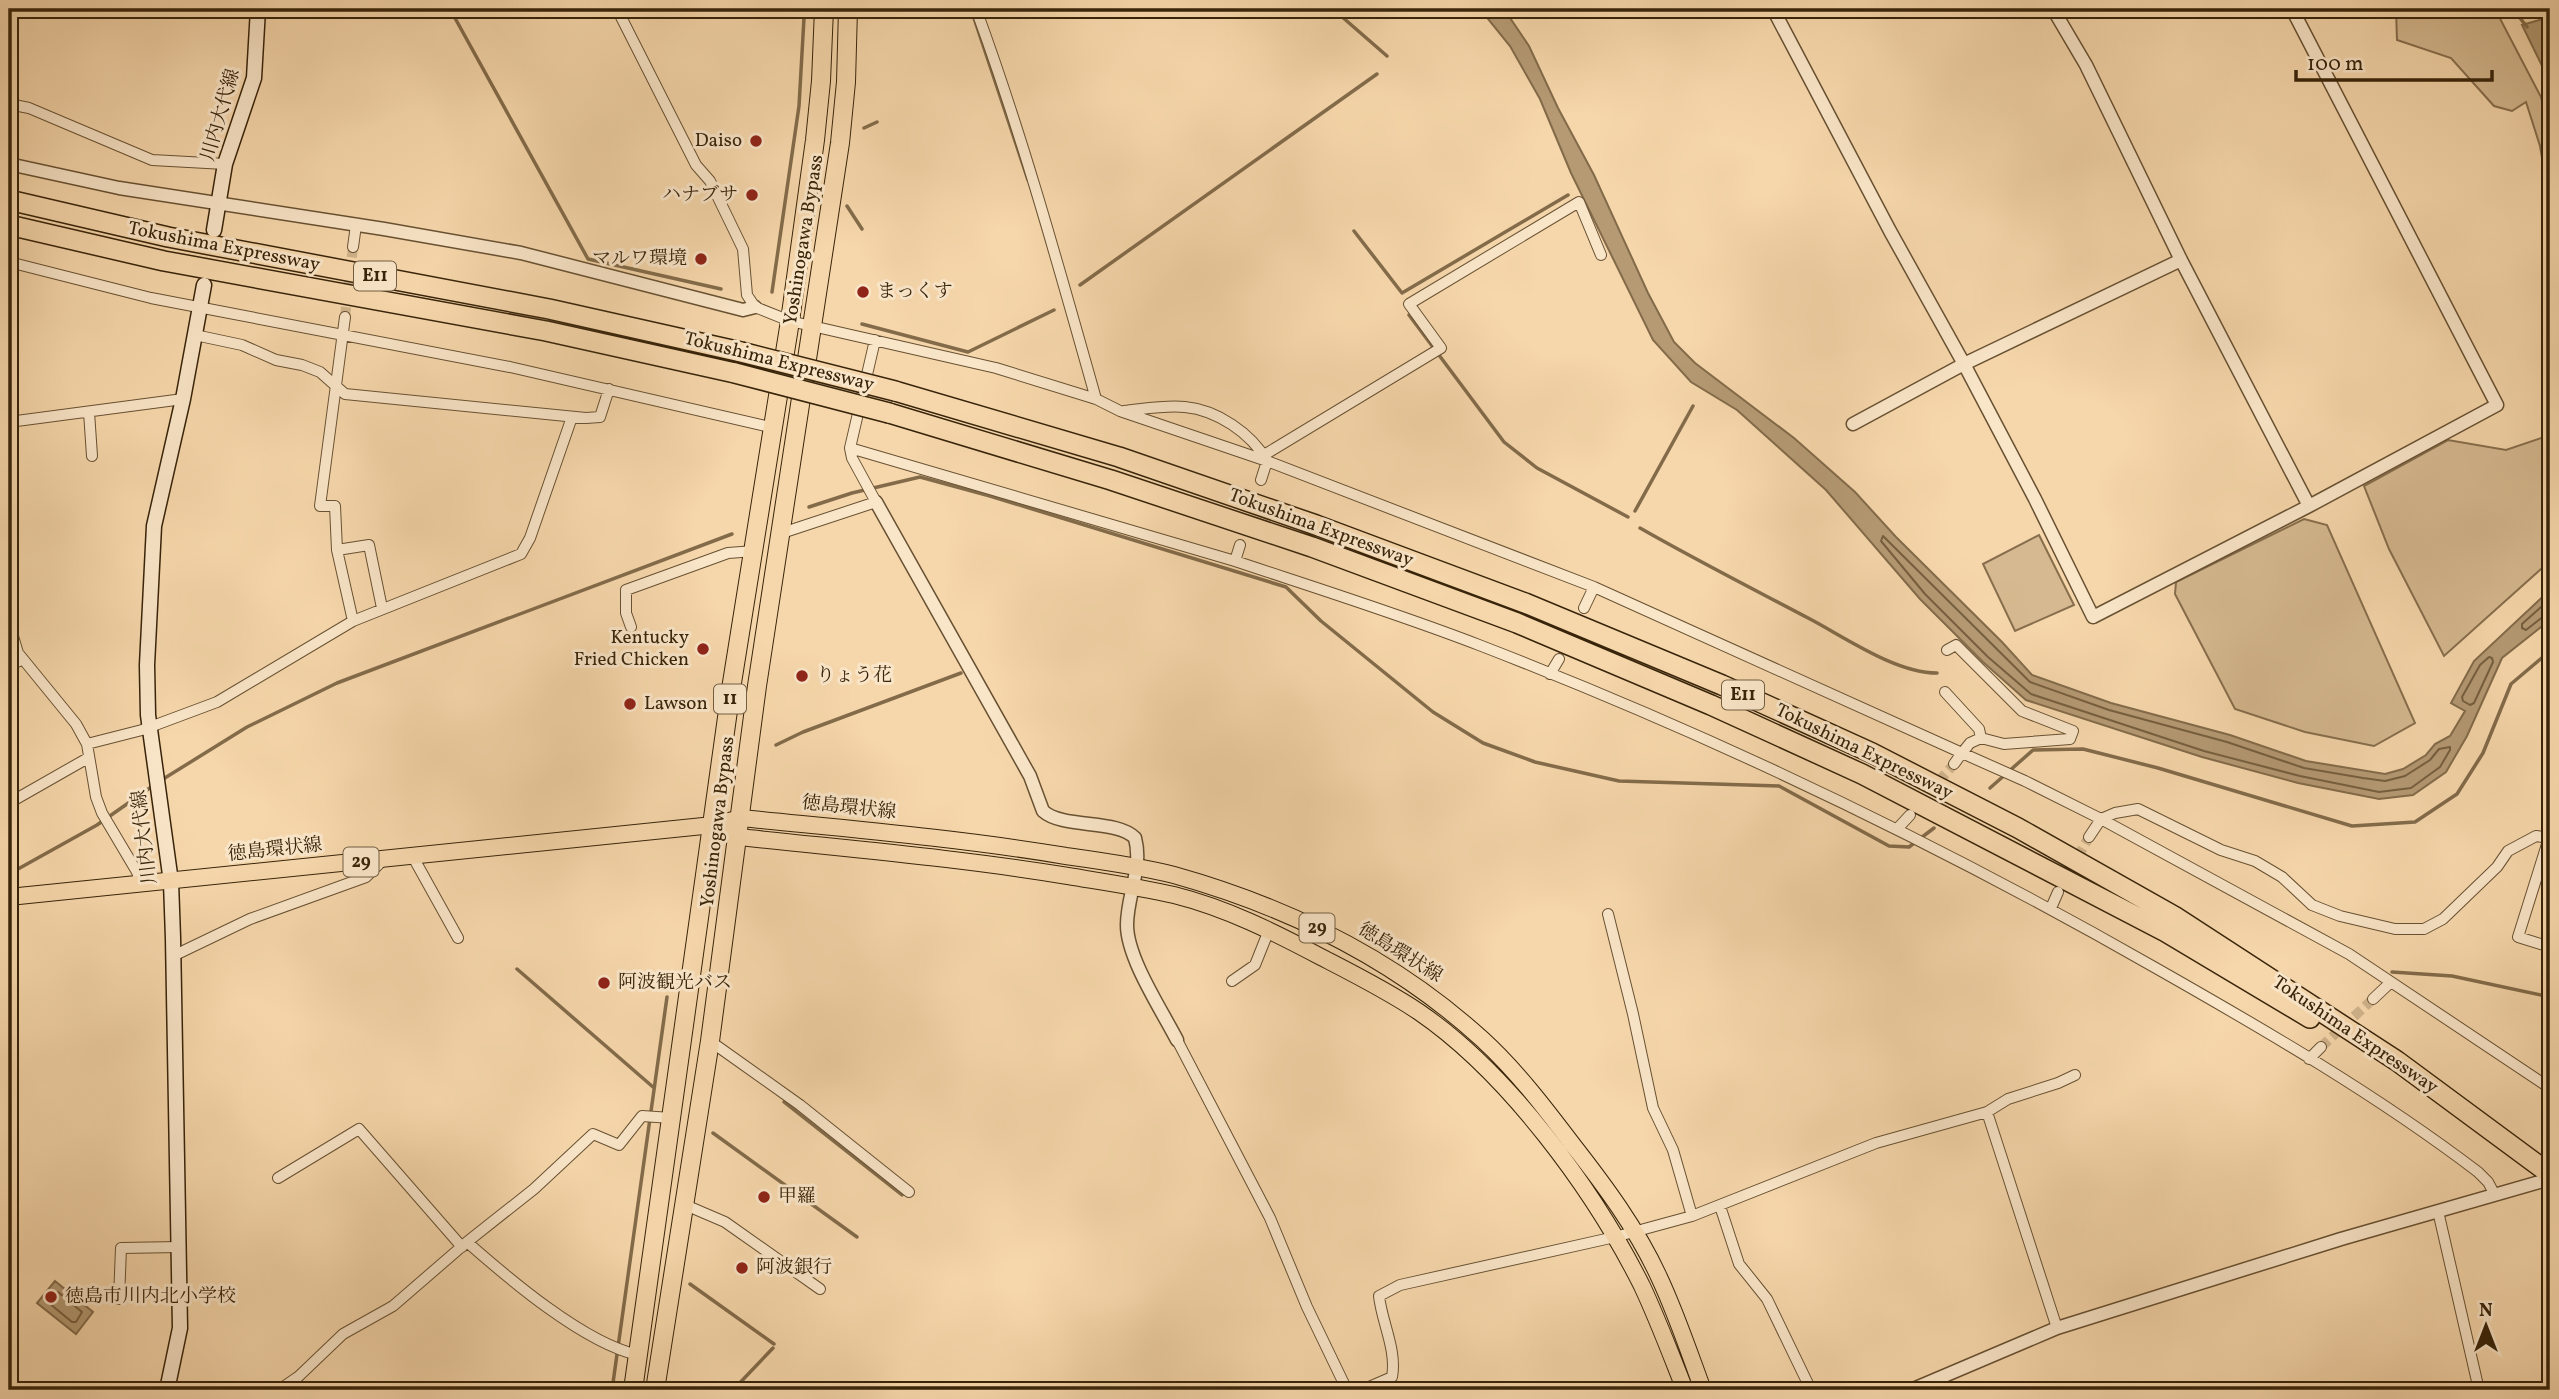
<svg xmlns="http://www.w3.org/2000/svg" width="2559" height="1399" viewBox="0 0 2559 1399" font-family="Vollkorn,'Noto Serif JP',serif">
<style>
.green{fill:#d6b990;stroke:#876e4d;stroke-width:2}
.water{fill:#b59a74;stroke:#836b4a;stroke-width:2}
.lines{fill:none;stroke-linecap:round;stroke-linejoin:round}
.shore{stroke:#765f3f;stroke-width:2}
.stream{stroke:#836b4a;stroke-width:3.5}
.minor-tunnel{stroke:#d0b38b;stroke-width:10;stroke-dasharray:10 5;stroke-linecap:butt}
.minor-casing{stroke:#685132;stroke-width:12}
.tertiary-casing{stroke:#685132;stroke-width:15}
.secondary-casing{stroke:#38240a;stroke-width:17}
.primary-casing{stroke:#38240a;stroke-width:18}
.trunk-casing{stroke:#38240a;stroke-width:20}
.motorway-casing{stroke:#38240a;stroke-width:22}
.minor{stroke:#f9e5c8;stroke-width:10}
.tertiary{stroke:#f9e5c8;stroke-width:12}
.secondary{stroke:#f9e5c8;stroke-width:14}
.primary{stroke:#f6d7ab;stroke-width:16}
.trunk{stroke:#f6d7ab;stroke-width:18}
.motorway{stroke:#f6d7ab;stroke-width:19}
.motorway-bridge-casing{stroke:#38240a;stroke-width:22;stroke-linecap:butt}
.motorway-bridge{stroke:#f6d7ab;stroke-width:19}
.poi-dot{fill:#8f2418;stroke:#f9e5c8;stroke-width:2.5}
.labels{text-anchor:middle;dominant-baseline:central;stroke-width:6;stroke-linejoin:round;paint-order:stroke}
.shield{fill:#f9e5c8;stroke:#725e43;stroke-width:2}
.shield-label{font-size:18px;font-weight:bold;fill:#38240a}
.street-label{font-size:19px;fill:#38240a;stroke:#f9e5c8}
.poi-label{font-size:19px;fill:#38240a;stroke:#f9e5c8;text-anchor:start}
</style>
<rect width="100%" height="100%" fill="#f6d7ab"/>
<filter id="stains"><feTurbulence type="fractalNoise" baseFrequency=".00286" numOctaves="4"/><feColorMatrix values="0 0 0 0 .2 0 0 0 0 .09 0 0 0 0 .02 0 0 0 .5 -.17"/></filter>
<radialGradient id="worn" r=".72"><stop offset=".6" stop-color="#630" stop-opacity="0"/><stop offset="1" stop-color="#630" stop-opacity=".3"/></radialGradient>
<path class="green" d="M2396,9H2495L2541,97L2550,131V205L2540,146L2526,102L2512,111L2494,106L2451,58L2397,40Z
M2550,435V561L2444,656L2389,549L2364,486L2448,440L2506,450Z
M2304,519L2327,525L2415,723L2374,746L2305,732L2235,709L2175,594L2176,582Z
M2039,535L2074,605L2015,631L1983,564Z"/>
<path class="water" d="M1480,9H1504L1529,46L1558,108L1594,175L1648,293L1674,342L1695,363L1794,438L1855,492L1896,537L2002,642L2032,675L2111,703L2230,735L2306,761L2385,774L2403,769L2426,755L2435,744L2450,736L2465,711L2451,703L2474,661L2550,590V620L2502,658L2467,736L2446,772L2413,795L2379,799L2298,783L2202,757L2026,700L1983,662L1920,599L1826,490L1737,410L1691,382L1653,340L1571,173L1540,99L1510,46Z
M2550,17V22L2547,23L2545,31L2550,51V82L2522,25Z
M55,1281L93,1312L76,1334L37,1303Z"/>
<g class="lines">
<path class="shore" d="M1883,536L2030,682L2109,710L2227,742L2304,768L2363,778L2385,781L2405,776L2430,760L2439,749L2450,747V750L2440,767L2411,788L2379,792L2300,776L2204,751L2031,694L1988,657L1925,594L1881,541Z
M2550,599L2522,624V628L2526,630L2544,616L2550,615
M2489,657L2492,658L2493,662L2474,703L2470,705L2463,701L2462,697L2480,665Z
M58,1292L82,1312L76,1322H72L49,1303L54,1293Z"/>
<path class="stream" d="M450,9L588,259L721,289
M971,9L1028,180
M1333,9L1387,56
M2513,9L2527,27
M864,128L877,122
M847,206L862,229
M1354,231L1402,293L1568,195
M1080,285L1377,74
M772,292L799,106L804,18
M1409,315L1504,442L1537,468L1628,517
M862,324L968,352L1054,310
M809,507L852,493L920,477L990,496L1286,587L1321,621L1433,712L1483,743L1535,762L1619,781L1779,786L1889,846L1909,847L1934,828
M1635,511L1693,406
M1640,528C1696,560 1753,589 1810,619C1846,638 1896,673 1937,673
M776,745L803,732L961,673
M160,781L247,727L337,683L732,534
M1990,788L2033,750L2083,749L2158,768L2352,826L2415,822L2457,794L2483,753L2511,684L2550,651
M18,869L97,825L154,785
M517,969L653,1087
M2392,972L2452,976L2550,997
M784,1102L902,1195
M713,1133L857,1237
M690,1284L774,1344
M612,1390L667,997
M733,1390L773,1348"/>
<path class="minor-tunnel" d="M345,317L353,247
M1919,804L1954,764
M2063,883L2089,837
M2321,1047L2373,999"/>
<g class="minor-casing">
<path id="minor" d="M617,9L696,165L710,181L743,249L747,295L755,307L790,321L996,368L1096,399L1120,411L1267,461L1594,587L1962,753L1970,743L1981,738
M976,9C1023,137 1059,268 1096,399
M9,104L29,108L152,160L225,164
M353,247L356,225
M9,262L151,298L510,367L774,428
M345,317L320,506H335L337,550L353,621
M195,335L242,345L276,360L302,365L320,372L345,394L586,418L600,417L609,389
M1124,411C1144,409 1165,405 1185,407C1217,410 1251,433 1267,461L1261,480
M89,412L92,456
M9,422L183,399
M850,448L1235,561
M1264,455L1441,348L1409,304L1579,202L1601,255
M782,533L876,502L852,458L850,448L875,340
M1240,545L1235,561C1316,588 1399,614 1479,645C1712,735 1937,843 2154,967C2265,1030 2377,1095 2478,1172L2488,1182L2495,1195
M337,550L369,545L382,608
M1584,608L1594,587
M9,623L18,653L76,724L87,744L96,797L102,813L137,872L141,885
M631,627L626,613V590L728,553L755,551
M9,666L23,659
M1550,674L1559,659
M1945,692L1979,729L1981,738L2004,744L2070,739L2073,731L2022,711L1956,645L1947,650
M87,744L142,730L217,702L353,621L521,554L530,538L572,417
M1954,764L1962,753L2025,781L2101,819L2349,954L2550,1088
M9,803L88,758
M1898,828L1910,815
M2089,837L2101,819L2115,813L2138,809L2221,850L2255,861L2282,877L2312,905L2340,916L2395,929H2424L2443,919L2497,867L2508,851L2536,836L2550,838
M2549,838L2518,937L2550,947
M413,857L458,938
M2051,908L2058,892
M1608,914L1633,1014L1653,1108L1673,1150L1692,1216
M173,956L250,919L366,877L384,859
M1232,981L1255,965L1269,930
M2373,999L2391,982
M1177,1040L1270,1218L1307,1307L1347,1390
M710,1041L800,1105L909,1192
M2309,1059L2321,1047
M1987,1112L2057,1328
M278,1178L359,1129L462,1247
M683,1204L725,1222L820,1289
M1720,1206L1739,1264L1767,1299L1811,1390
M2438,1211L2479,1390
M467,1242L534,1189L593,1134L619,1145L642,1116L671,1118
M119,1299L121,1248L179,1247
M279,1390L298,1377L343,1334L393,1306L467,1242C509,1279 584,1343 638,1355
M1362,1390L1392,1377C1397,1350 1382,1323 1379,1296L1400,1285L1615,1237L1692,1216L1876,1143L1987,1112L2008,1099L2058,1083L2075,1075"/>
</g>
<g class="tertiary-casing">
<path id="tertiary" d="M1773,9L1890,231L1964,364L2035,499L2093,617L2309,506L2497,405L2292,9
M2053,9L2086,65L2181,260L2309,506
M9,164L119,188L384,229L521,253L743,310L755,307
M1853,424L1964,364L2181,260
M876,502L1030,776L1043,811C1063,829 1117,819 1135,838C1143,868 1127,895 1127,925C1127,958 1161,1009 1177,1040
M1911,1390L2057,1328L2341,1239L2550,1179"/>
</g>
<g class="secondary-casing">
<path id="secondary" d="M214,230L225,164L254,78L258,9
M167,1390L180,1328L173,938L171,882L148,715L147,665L154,526L183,399L204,285"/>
</g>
<g class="primary-casing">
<path id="primary" d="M713,825L739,837C849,849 959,858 1068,876C1104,882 1139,887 1174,895C1226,908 1274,932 1321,957C1354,974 1388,991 1419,1012C1508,1073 1594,1190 1642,1286C1658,1320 1671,1355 1685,1390
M9,897L713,825L741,818C849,829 958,838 1066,856C1102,861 1139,866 1174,875C1288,907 1394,959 1482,1039C1516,1070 1545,1108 1573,1145C1605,1186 1637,1229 1659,1277C1676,1313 1689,1352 1703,1390"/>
</g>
<g class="trunk-casing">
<path id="trunk" d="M633,1390L731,689L790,321L815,140L821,81L824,9
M655,1390L710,1041L757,686L840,143L846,82L848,9"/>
</g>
<g class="motorway-casing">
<path id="motorway" d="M9,200L168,237L549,309L741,352
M9,225L164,261L546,331L735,373
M895,391L1119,457L1316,525L1525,603L1722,685L1872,753L2018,828L2174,916L2397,1061L2550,1174
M889,413L1111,480L1312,547L1517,623L1711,705L1862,774L2166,932L2310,1018"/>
</g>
<use href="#minor" class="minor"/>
<use href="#tertiary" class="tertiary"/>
<use href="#secondary" class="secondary"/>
<use href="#primary" class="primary"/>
<use href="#trunk" class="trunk"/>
<use href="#motorway" class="motorway"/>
<g class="motorway-bridge-casing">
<path id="motorway-bridge" d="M741,352L895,391
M735,373L889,413"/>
</g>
<use href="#motorway-bridge" class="motorway-bridge"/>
</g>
<g class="poi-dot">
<circle cx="756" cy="141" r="7"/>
<circle cx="752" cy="195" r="7"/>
<circle cx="701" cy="259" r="7"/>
<circle cx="863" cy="292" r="7"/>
<circle cx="703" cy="649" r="7"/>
<circle cx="802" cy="676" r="7"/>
<circle cx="630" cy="704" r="7"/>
<circle cx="604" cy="983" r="7"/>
<circle cx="764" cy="1197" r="7"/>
<circle cx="742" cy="1268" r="7"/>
<circle cx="51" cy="1297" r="7"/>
</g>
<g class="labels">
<g class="shield">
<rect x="354" y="261.5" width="42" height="29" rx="5"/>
<rect x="1722" y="680.5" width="42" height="29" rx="5"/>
<rect x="714" y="684.5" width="32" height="29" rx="5"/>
<rect x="343.5" y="847.5" width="35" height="29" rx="5"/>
<rect x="1299.5" y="913.5" width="35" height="29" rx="5"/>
</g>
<g class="shield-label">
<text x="375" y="276">E11</text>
<text x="1743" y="695">E11</text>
<text x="730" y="699">11</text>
<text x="361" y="862">29</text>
<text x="1317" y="928">29</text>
</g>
<g class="street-label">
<text transform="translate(221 115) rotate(-74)">川内大代線</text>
<text transform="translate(804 240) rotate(-81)">Yoshinogawa Bypass</text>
<text transform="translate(224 247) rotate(11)">Tokushima Expressway</text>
<text transform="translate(779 362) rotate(14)">Tokushima Expressway</text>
<text transform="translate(1321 528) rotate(20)">Tokushima Expressway</text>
<text transform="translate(1864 752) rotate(26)">Tokushima Expressway</text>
<text transform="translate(849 808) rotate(6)">徳島環状線</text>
<text transform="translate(718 822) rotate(-83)">Yoshinogawa Bypass</text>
<text transform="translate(145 837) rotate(-97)">川内大代線</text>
<text transform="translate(275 850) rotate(-6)">徳島環状線</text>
<text transform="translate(1400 953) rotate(32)">徳島環状線</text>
<text transform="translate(2355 1035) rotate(34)">Tokushima Expressway</text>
</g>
<g class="poi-label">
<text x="742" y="141" text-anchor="end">Daiso</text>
<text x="738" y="195" text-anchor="end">ハナブサ</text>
<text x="687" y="259" text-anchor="end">マルワ環境</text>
<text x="877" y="292">まっくす</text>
<text x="689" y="638" text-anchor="end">Kentucky<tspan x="689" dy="22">Fried Chicken</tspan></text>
<text x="816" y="676">りょう花</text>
<text x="644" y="704">Lawson</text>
<text x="618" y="983">阿波観光バス</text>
<text x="778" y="1197">甲羅</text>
<text x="756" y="1268">阿波銀行</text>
<text x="65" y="1297">徳島市川内北小学校</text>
</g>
</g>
<rect width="2559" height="1399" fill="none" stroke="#f6d7ab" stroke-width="35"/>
<rect x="10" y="10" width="2538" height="1378" fill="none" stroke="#38240a" stroke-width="3.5"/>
<rect x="18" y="18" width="2524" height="1364" fill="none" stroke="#38240a" stroke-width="2"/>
<g transform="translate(2486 1326)" stroke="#f9e5c8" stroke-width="5" paint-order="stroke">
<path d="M0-5L12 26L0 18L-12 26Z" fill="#38240a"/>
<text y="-10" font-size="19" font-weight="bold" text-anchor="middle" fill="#38240a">N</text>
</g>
<path d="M2296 70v10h196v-10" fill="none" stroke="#38240a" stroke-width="3.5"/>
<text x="2307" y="70" font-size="21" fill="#38240a" stroke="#f9e5c8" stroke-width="5" paint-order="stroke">100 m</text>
<rect width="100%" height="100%" filter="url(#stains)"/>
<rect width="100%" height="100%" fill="url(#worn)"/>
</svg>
